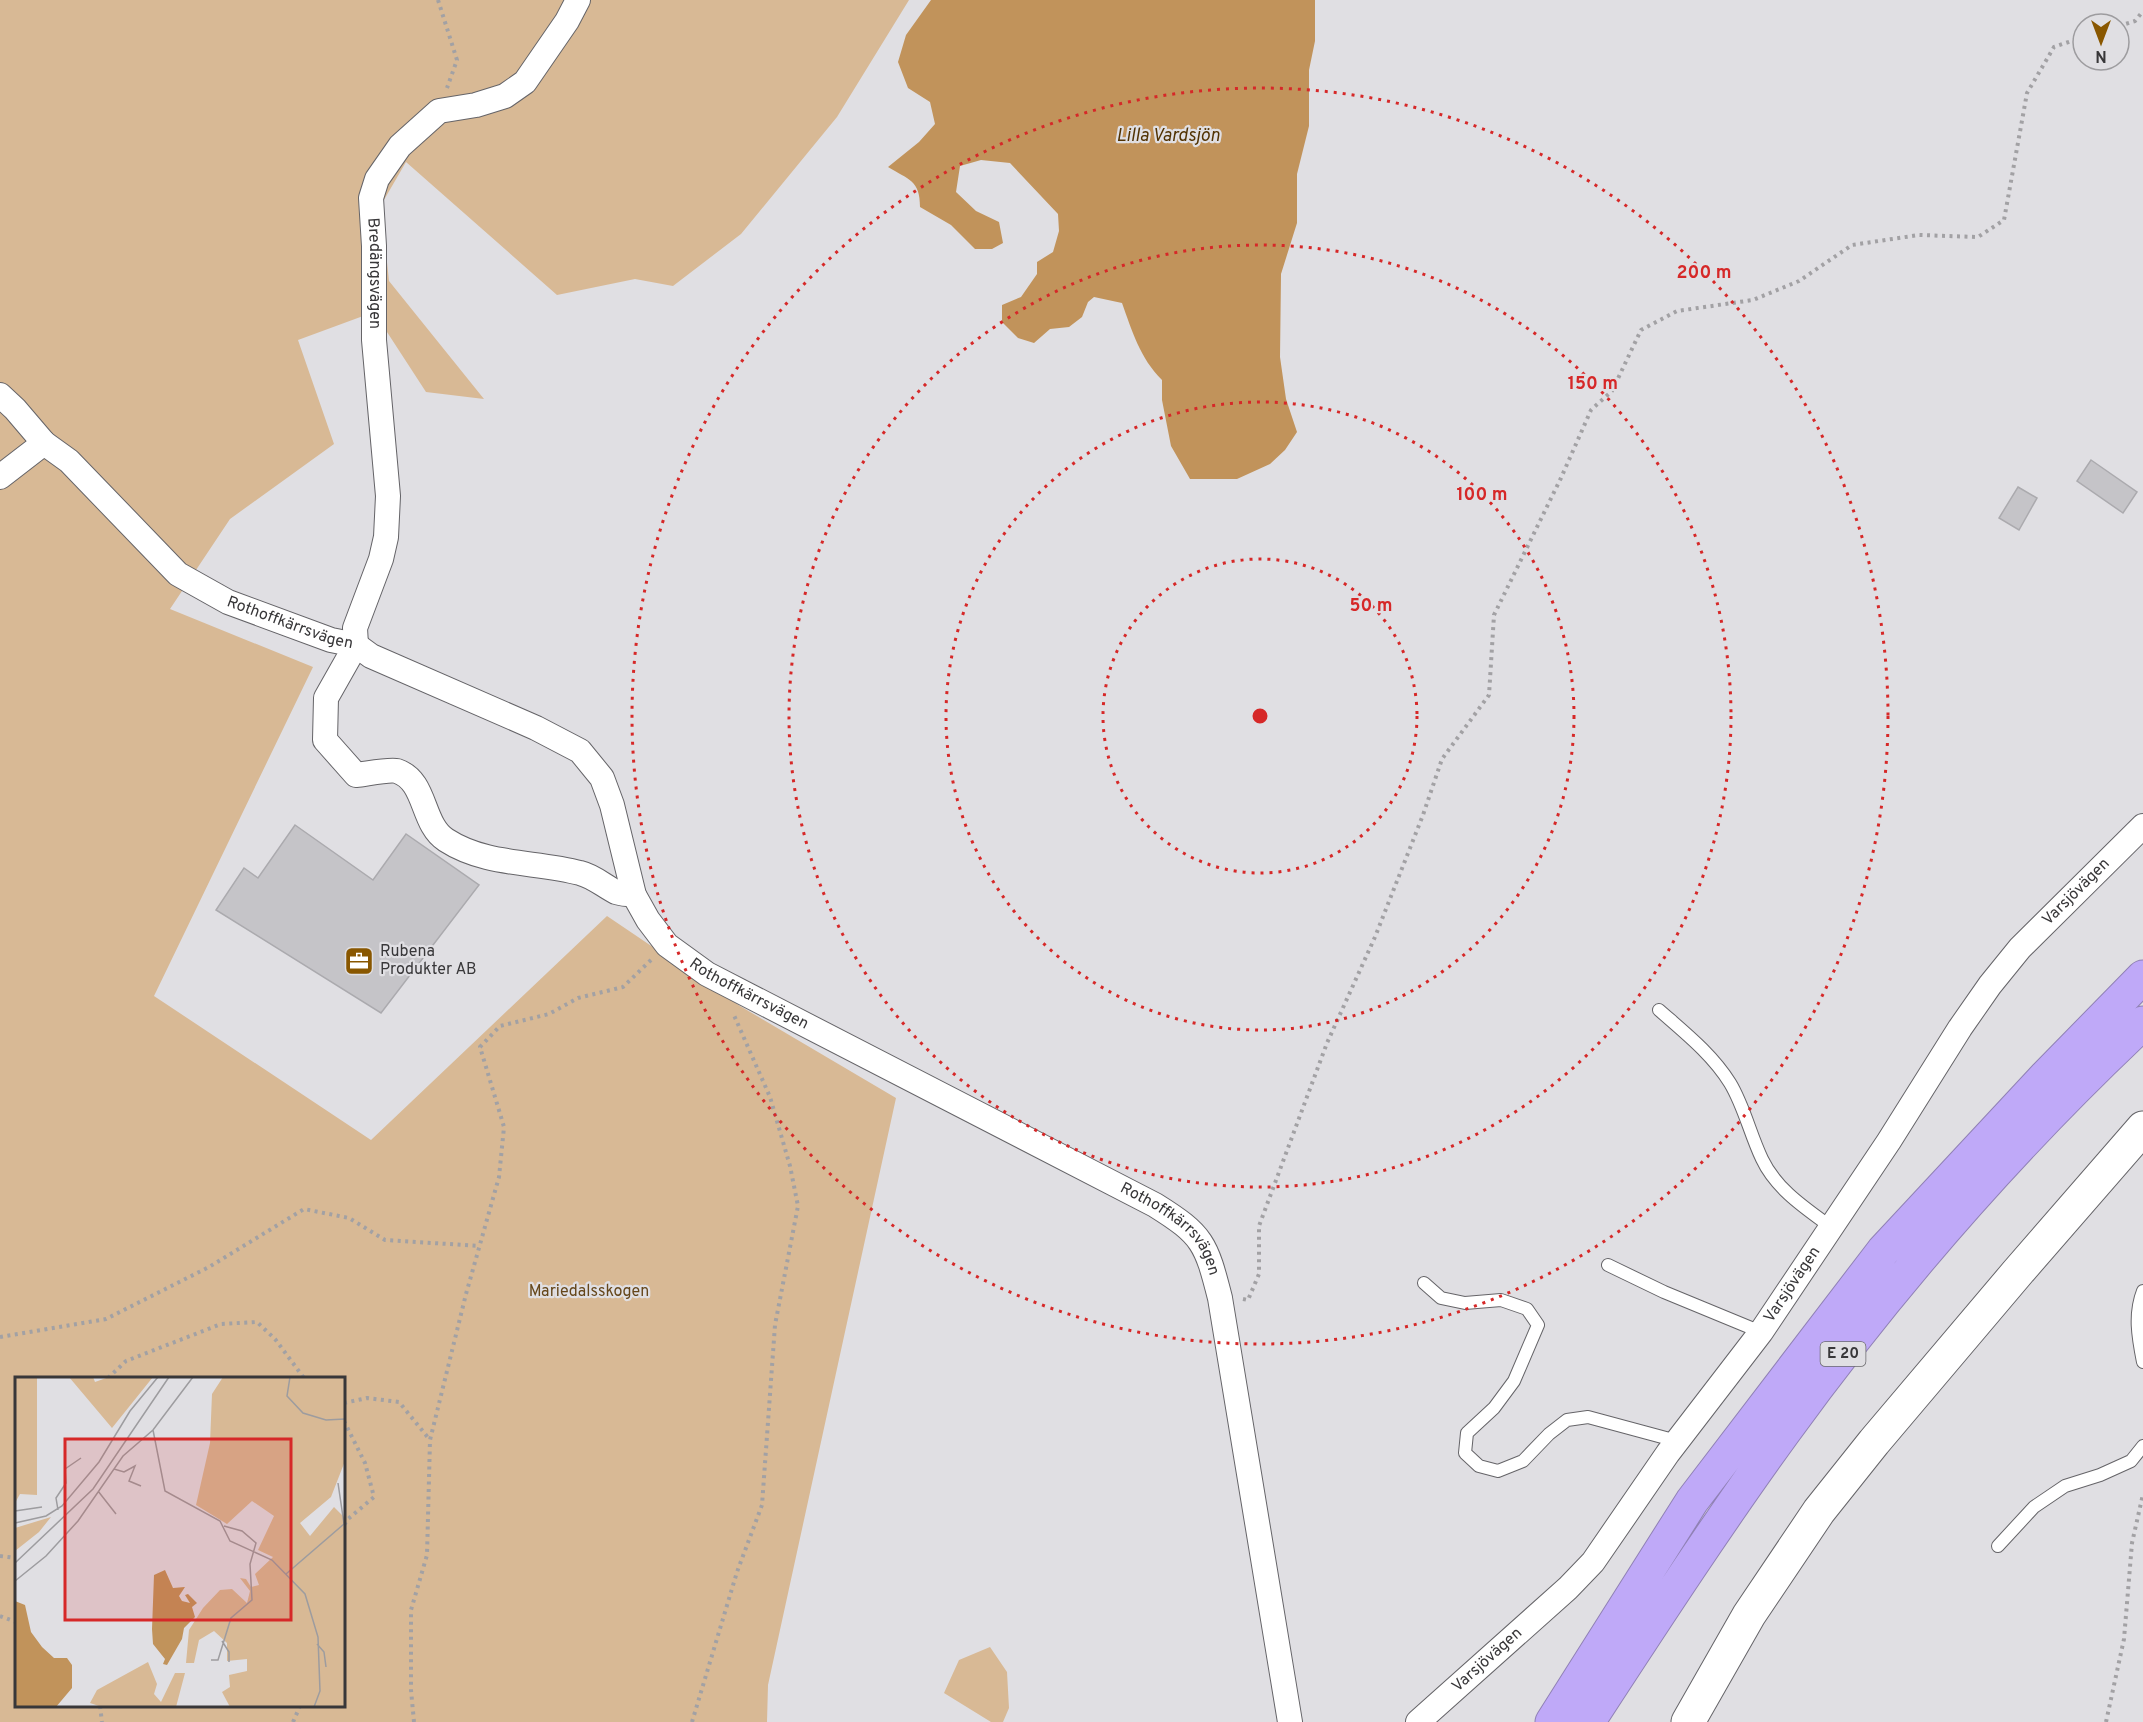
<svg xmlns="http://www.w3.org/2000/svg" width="2143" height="1722" viewBox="0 0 2143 1722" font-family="Overpass,sans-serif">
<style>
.green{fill:#d8b995;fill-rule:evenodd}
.water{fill:#c1935b}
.building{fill:#c5c4c8;stroke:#abaaae;stroke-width:1.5}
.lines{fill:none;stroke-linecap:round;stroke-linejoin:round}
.lane-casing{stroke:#656468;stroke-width:14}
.street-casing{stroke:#656468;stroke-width:26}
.secondary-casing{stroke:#656468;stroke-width:35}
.highway-casing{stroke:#9081b5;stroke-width:35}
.path{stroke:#a2a1a4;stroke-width:4;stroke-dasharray:3 4.5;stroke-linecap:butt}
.lane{stroke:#fff;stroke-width:12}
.street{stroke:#fff;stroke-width:24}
.secondary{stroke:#fff;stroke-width:33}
.highway{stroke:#bfa9f8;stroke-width:33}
.ring{fill:none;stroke:#d62828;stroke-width:3;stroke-dasharray:3 6}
.labels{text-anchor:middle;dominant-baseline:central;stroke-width:4.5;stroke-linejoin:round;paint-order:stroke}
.shield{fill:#e0dfe3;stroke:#6a696c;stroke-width:1.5}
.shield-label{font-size:15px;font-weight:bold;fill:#383739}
.street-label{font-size:16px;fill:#383739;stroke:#e0dfe3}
.poi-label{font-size:16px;fill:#383739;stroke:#e0dfe3;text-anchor:start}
.park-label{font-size:16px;fill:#65461a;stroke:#e0dfe3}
.water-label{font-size:18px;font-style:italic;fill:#513202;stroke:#e0dfe3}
.inset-road{fill:none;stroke:#9d9c9f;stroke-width:1.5}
.view{fill:#d62828;fill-opacity:0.15;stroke:#d62828;stroke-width:3}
.inset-edge{fill:none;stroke:#383739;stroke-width:3}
.centre{fill:#d62828;stroke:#e0dfe3;stroke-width:3}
.ring-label{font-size:18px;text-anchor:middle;font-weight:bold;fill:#d62828;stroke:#e0dfe3;stroke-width:4.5;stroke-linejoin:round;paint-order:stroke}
</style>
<rect width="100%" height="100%" fill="#e0dfe3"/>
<path class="green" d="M0,0H909L837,117L741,234L673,286L635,279L557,295L406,162L381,205L389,281L484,399L426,392L374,312L298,340L334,444L230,519L170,609L313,667L154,996L371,1140L607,916L740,1006L896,1098L768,1685L767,1722H0ZM16,1378H344V1706H16Z
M990,1647L1007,1672L1009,1708L1003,1722H991L944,1693L959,1660Z"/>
<path class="water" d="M931,0H1315V41L1309,70V126L1297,174V223L1281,274L1280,357L1286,399L1297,432L1285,450L1270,464L1237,479H1190L1171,446L1162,400V380C1140,358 1132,331 1122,303L1094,297L1088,302L1082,317L1069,327L1050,329L1034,343L1018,338L1002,322V305L1021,297L1037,274V262L1053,252L1059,231L1058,214L1010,163L981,160L960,166L956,192L976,211L999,222L1003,243L992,249H975L951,225L920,207C920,180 909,180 888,167L919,142L935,124L930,102L908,88L898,62L906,35Z"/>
<path class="building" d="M2091,460L2137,492L2123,513L2077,481Z
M2018,487L2037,498L2019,530L1999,518Z
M295,825L373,880L406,834L479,885L381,1013L216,910L244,868L258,878Z"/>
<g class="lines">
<g class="lane-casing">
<path id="lane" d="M1659,1010C1684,1032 1712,1054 1730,1083C1744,1106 1750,1134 1762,1159C1776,1189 1805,1208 1831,1227
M1608,1265L1664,1292L1761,1332
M1424,1283L1441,1298L1465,1303L1501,1300L1527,1309L1538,1325L1514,1381L1494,1408L1467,1433L1465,1453L1479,1466L1498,1471L1523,1461L1549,1434L1567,1420L1588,1417L1677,1441
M2143,1291C2134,1314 2138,1337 2143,1362
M1998,1546L2034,1507L2065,1486L2100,1475L2131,1461L2143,1446"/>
</g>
<g class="street-casing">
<g id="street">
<path id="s1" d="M578,0L567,21L525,82L505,96L476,105L439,111L400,146L377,179L371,198L374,246V340L388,496L386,537L381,559L355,628L356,645L326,698L325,740L356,775C366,774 389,769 397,771C427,781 421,824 446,840C486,866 535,861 580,873C593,876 604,886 616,892C622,894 629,894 634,895"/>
<path id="s2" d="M0,395L15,409L44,443L69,461L178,574L228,602L331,640L356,645L371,656L536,728L580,751L602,778L612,805L634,895L648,920L667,945L707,974L1155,1205C1203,1235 1206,1243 1220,1298L1290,1722"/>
<path d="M0,477L44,443"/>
<path id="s3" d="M1418,1722L1568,1588L1593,1562L1668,1453L1761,1332L1889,1141L1960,1028L1990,985L2020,948L2143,826"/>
</g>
</g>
<g class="secondary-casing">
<path id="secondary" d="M1688,1722L1749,1615L1819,1511L1874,1442L2017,1273L2143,1128"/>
</g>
<g class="highway-casing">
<path id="highway" d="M1552,1722L1692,1501L1883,1251L2046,1076L2143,977
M1588,1722C1652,1624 1715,1527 1784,1432C1890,1286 2011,1147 2143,1023"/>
</g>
<path class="path" d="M438,0L457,60L447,88
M2119,26L2135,21L2143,11
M1243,1299L1248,1300L1259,1274V1226L1327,1043L1375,937L1423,815L1442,759L1489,695L1494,615L1561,478L1591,410L1612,391L1641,330L1677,311L1753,300L1799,281L1852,245L1919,235L1978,237L2004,220L2027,93L2054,47L2083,37
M0,1337L106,1319L209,1267L304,1209L349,1218L385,1240L480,1246
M108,1378L126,1361L221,1324L257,1322L275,1339L304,1378
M344,1403L367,1398L399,1402L430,1440
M344,1421L365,1463L374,1497L348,1519L344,1525
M0,1556L16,1558
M0,1616L16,1622
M100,1706L102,1722
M293,1722L300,1706
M414,1722L411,1690V1610L427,1555L430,1440L466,1294L499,1177L504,1127L480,1047L500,1026L549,1014L578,998L623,987L652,959
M692,1722L737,1572L762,1505L775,1325L798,1206L790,1166L770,1097L733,1013
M2106,1722L2124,1639L2132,1543L2143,1494"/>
<use href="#lane" class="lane"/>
<use href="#street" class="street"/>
<use href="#secondary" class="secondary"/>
<use href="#highway" class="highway"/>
</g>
<g class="ring">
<circle cx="1260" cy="716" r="157"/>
<circle cx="1260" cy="716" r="314"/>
<circle cx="1260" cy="716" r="471"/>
<circle cx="1260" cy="716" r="628"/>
</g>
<defs>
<g id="office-square" transform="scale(1.5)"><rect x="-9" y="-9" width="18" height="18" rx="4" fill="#895700" stroke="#e0dfe3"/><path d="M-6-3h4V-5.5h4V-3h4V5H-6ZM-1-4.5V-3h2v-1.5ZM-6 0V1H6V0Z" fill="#fff"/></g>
</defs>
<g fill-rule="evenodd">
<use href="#office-square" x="359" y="961"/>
</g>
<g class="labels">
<rect class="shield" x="1820.5" y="1342" width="45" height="24" rx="4.5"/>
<g class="shield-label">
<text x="1843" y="1354">E 20</text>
</g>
<g class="street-label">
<text stroke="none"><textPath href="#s1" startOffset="378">Bredängsvägen</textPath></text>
<text stroke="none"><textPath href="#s2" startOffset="376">Rothoffkärrsvägen</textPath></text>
<text stroke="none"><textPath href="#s3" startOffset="1065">Varsjövägen</textPath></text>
<text stroke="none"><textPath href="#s2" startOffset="1006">Rothoffkärrsvägen</textPath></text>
<text stroke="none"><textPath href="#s2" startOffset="1492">Rothoffkärrsvägen</textPath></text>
<text stroke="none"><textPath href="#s3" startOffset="579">Varsjövägen</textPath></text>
<text stroke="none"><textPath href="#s3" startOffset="93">Varsjövägen</textPath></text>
</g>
<g class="poi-label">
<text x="380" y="952">Rubena<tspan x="380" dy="18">Produkter AB</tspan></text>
</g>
<g class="park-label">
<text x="589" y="1292">Mariedalsskogen</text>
</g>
<g class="water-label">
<text x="1168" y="136">Lilla Vardsjön</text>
</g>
</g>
<g transform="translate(15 1377)">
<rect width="330" height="330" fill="#e0dfe3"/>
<path d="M0,0H22V118L5,117L0,126ZM54,0H78L80,5L94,0H138L97,51ZM208,0H330V84L316,120L285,146L295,159L319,130L330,141V330H215L207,315L215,310L214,298L232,294V282L212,284V266L199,254L184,263L179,286H171L174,253L188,231L205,213L217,212L232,226L235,214L225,201L231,202L236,210L244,208L240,197L258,180L243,173L259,139L237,124L212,147L181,128L195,66L197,17ZM36,140L24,155L0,174V151ZM133,285L142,307L139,317L146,325L160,296H170L161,330H87L75,326L82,313Z" fill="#d8b995"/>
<path d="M150,193L158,211L170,210L164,219L167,224L175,226L170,218L173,217L182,226L177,230L180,240L169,251L167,262L152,288L148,287L150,282L138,267L137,252L139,198ZM0,224L10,228L16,255L27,270L39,281H52L57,288V311L41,330H0Z" fill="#c1935b"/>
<path class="inset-road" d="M275,0L272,19L288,36L311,43L330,42M138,53L150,114L205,144L215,164L257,183L290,217L303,260L305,314L299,330M99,92L109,95L120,89L114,104L126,109M83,114L101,137M43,133L41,121L51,106L50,92L66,81M0,134L27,130M0,146L31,139L47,129L84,85L115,34L143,0M0,186L78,112L154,0M271,197L329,147L323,106M0,204L31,179L63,144L108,79L138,53L178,0M207,264L214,275V285M302,267L309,275L311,290M196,283H203L216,241L237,223L235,187L241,166L227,154L209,149"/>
<path class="view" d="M50,62H276V243H50Z"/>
<rect width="330" height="330" class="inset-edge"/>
</g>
<circle cx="1260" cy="716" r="9" class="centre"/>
<g class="ring-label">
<text x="1704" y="278">200 m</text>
<text x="1593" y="389">150 m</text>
<text x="1482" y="500">100 m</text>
<text x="1371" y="611">50 m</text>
</g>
<g transform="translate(2101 42) rotate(180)"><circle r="28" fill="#e0dfe3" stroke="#9d9c9f" stroke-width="1.5"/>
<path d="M0-4.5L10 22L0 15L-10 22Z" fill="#895700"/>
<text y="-9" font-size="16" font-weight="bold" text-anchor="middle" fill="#383739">N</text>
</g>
</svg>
